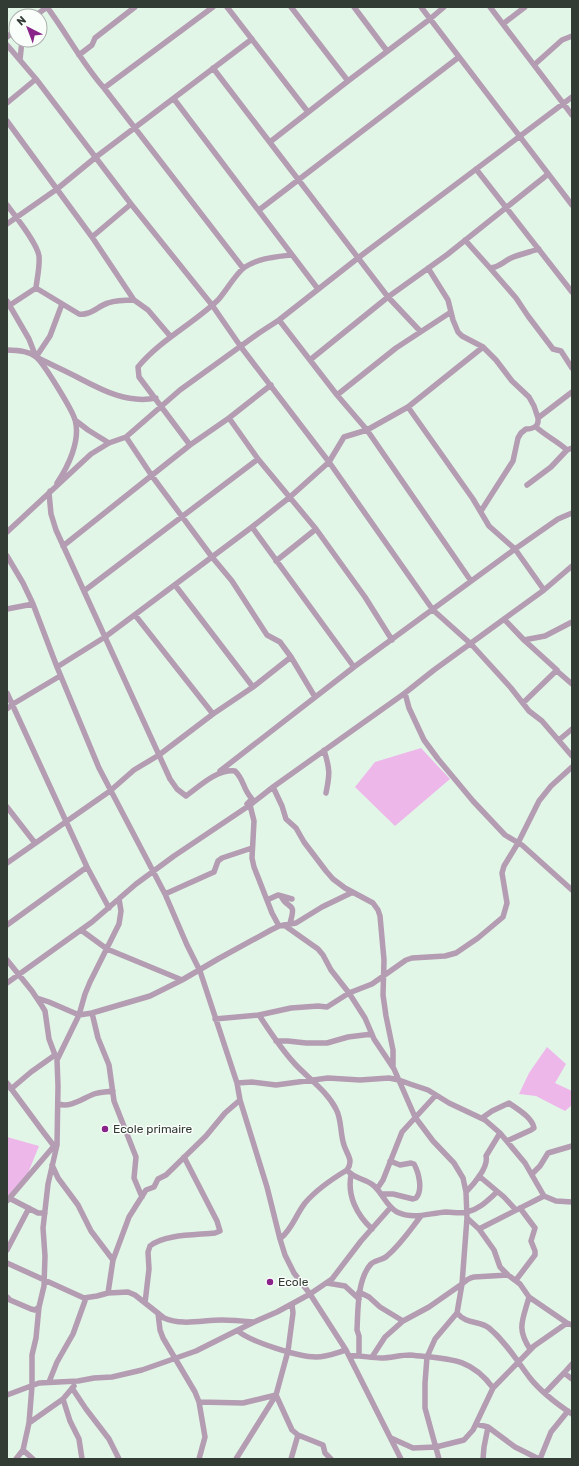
<svg xmlns="http://www.w3.org/2000/svg" width="579" height="1466" viewBox="0 0 579 1466" font-family="Rubik,sans-serif">
<style>
.green{fill:#edb7ea}
.lines{fill:none;stroke-linecap:round;stroke-linejoin:round}
.minor{stroke:#b49cb2;stroke-width:5.5}
.poi-dot{fill:#8a2389;stroke:#fafefb;stroke-width:1.5}
.labels{text-anchor:middle;dominant-baseline:central;stroke-width:3;stroke-linejoin:round;paint-order:stroke}
.poi-label{font-size:12px;fill:#333b35;stroke:#fafefb;text-anchor:start}
</style>
<rect width="100%" height="100%" fill="#e2f6e7"/>
<path class="green" d="M421,748L450,779L395,826L355,787L375,762Z
M547,1047L566,1064L555,1083L572,1091V1105L565,1111L536,1096L519,1094L529,1073Z
M7,1137L39,1146L24,1183L7,1202Z"/>
<g class="lines">
<path class="minor" d="M47,7C67,34 82,63 104,88L243,268
M227,7L308,112
M291,7L348,81
M354,7L387,51
M421,7L572,205
M490,7L572,115
M35,16L47,7
M503,24L525,7
M7,37L16,30
M7,45L36,79L131,204L212,305L241,347L329,462L433,610L471,644L511,688L529,711L542,721L572,756
M79,55L92,45L95,38L135,7
M20,60L22,40
M534,65L562,40L572,36
M213,68L388,297L420,331
M104,88L213,7
M174,99L318,289
M7,103L36,79
M7,121L92,237L134,300L148,310L171,337
M270,142L348,81L430,19L444,7
M476,169L572,292
M7,205C16,217 37,243 39,256C40,267 37,278 36,288L79,314C90,316 98,306 108,303C117,300 126,300 134,300
M259,210L459,57
M7,224L57,189L96,157L252,39
M92,237L131,204
M465,240L490,268C498,268 503,262 511,258C520,254 530,252 539,249
M428,268L448,300L453,320L458,332L462,336L483,347L496,360L512,381L529,397L534,406L538,418
M490,268L516,298L528,316L553,349L561,351L572,368
M7,301L29,339L36,357C50,364 64,370 77,377C102,390 127,404 156,398
M7,307L36,288
M279,320L337,395L367,430L471,581
M7,350C16,350 29,351 36,357C43,362 73,411 75,420C81,440 68,467 57,483
M36,357L50,336L62,304
M310,360L388,297L448,254L547,175
M337,395L396,348L451,312
M408,407L473,499L489,526L515,549L544,590
M229,418L258,459L316,529L365,597L392,640
M75,420L88,430L109,443
M536,427C546,436 557,441 567,450
M126,437L152,476L212,557L232,581L267,635L280,642L291,657L315,697
M190,445L139,377L138,367C160,340 193,324 218,300C226,291 237,272 245,267C259,258 275,257 291,255
M527,485L551,467L567,450L572,448
M50,491L49,493L51,514L56,530L170,779L177,789L186,796C200,786 217,769 235,771C245,781 242,788 252,799L247,804
M481,511L513,461L518,438L521,433L526,429C534,429 539,426 538,418L572,392
M252,527L290,497L329,462L344,437L367,430L408,407L483,347
M7,532L91,454L109,443L126,437L180,390L259,333L279,320L358,258L572,97
M63,546L190,445L229,418L271,385
M7,556L23,583L33,604L57,667L99,768L165,894L187,945L200,971L237,1083L240,1100L267,1187L280,1239L285,1255L294,1273L310,1294L346,1350L401,1459
M276,561L316,529
M175,585L253,687
M84,591L258,459
M7,609L33,604
M135,615L213,714
M504,619L524,640L545,636L572,622
M57,667L105,637L252,527L354,667
M557,671L572,684
M7,693L87,867L109,908
M405,693L409,708L424,740L438,759L473,801L505,835L522,845L572,890
M523,703L557,670L524,640
M7,709L13,704L60,676
M559,740L572,729
M324,750C330,769 330,774 326,793
M220,771L354,667L515,549L558,519L572,513
M273,787L282,806L286,819L296,828L304,842L326,871L333,879L345,888L373,903L378,910L380,916L384,960L383,995L386,1016L393,1050V1067
M250,805L254,821L252,858L254,867L272,913L279,926
M7,807L35,843
M7,863L110,791L134,770L159,755L213,714L253,687L291,657
M165,894L214,872L218,861L222,858L252,848
M281,896C288,911 297,900 290,923
M267,900L278,895L292,899
M7,925L87,867
M284,925L318,949L323,955L331,970L349,993L365,1018L374,1039L394,1069L415,1117L433,1141L454,1163L463,1178L466,1192L467,1218L462,1284L429,1307L403,1321L385,1337L372,1357
M81,930L107,949L182,980
M7,960L32,991L42,1006L45,1011L49,1039L55,1055L31,1072L11,1089
M7,983L92,922L136,884L174,856L250,805L273,787L405,693L434,670L544,590L572,566
M37,998L49,1002L79,1015L92,1013L150,996L182,980L218,959L271,930L279,926L296,923L322,907L353,892
M92,1013L98,1038L109,1065L114,1101L136,1157L134,1178L142,1197
M259,1015C270,1032 281,1049 295,1064C309,1079 327,1091 336,1109C342,1120 340,1134 344,1145C347,1155 354,1160 347,1170C354,1179 364,1178 373,1185C382,1192 386,1206 397,1212C414,1220 429,1213 446,1212C453,1212 461,1214 467,1212C480,1209 488,1200 497,1192
M215,1019L259,1015L291,1008L318,1006L327,1007L349,993L372,984L406,960L412,958L445,956L456,953L478,938L503,917L507,903L502,873L504,866L518,843L539,801L551,786L572,767
M276,1041H288L306,1043H327L348,1037L372,1034
M7,1083L44,1133L54,1146
M237,1083L252,1082L276,1085L328,1078L360,1080L389,1078L399,1080L410,1084L428,1090L449,1103L485,1120L500,1133L525,1163L544,1196L556,1201L572,1202
M58,1104C71,1108 83,1098 94,1094C100,1092 107,1092 113,1091
M482,1118L492,1111L509,1103C517,1109 532,1117 534,1128L531,1130L507,1141
M52,1165L58,1178L78,1205L91,1231L113,1260
M532,1174L540,1166L548,1153L572,1146
M351,1175C347,1196 357,1215 372,1229
M479,1176L504,1197L516,1210
M377,1189L383,1180L402,1132L436,1095
M466,1192C473,1185 489,1167 486,1156L500,1133
M381,1194H393L413,1199L416,1198C423,1190 419,1173 414,1164L411,1163L400,1165L390,1161
M9,1198L38,1213H45
M7,1201L54,1146L57,1145
M467,1218L479,1229L494,1250L500,1267L508,1275L520,1284L529,1297C523,1320 516,1328 530,1349
M479,1229L544,1196
M280,1239C293,1228 295,1216 305,1203C316,1190 332,1179 347,1170
M7,1250L29,1208
M7,1263L84,1298L97,1296L108,1293L128,1292L135,1295L164,1318C182,1326 203,1320 222,1320C233,1320 243,1321 253,1322
M516,1280L535,1255V1251L531,1241L535,1228L520,1208
M327,1283L345,1286L359,1299
M359,1292L369,1297L380,1307L403,1321
M108,1293L113,1260L129,1217L146,1190L154,1187L158,1179L166,1175L206,1136L225,1113L240,1100
M7,1297L10,1300L31,1309L35,1310L39,1307
M529,1297L567,1323
M145,1303L149,1269L148,1252L150,1246C164,1234 197,1235 215,1233L220,1231L217,1221L184,1157
M158,1313L160,1330L163,1338L195,1392L199,1402L205,1437L199,1459
M457,1313C467,1325 479,1320 489,1328C506,1342 517,1361 530,1378C541,1392 557,1404 572,1414
M238,1331C251,1342 299,1357 316,1357C327,1357 336,1353 346,1350
M359,1355V1336L357,1330C358,1311 357,1279 371,1264C375,1260 383,1260 387,1256C401,1244 410,1230 421,1216
M349,1356C360,1355 370,1358 381,1358C391,1358 400,1355 410,1355C446,1359 470,1356 493,1388
M564,1373L572,1364
M49,1382L57,1362L73,1334L86,1298
M72,1388L86,1409L109,1439L119,1459
M545,1393L564,1373L572,1379
M7,1395L39,1383L78,1381L94,1378L112,1377L142,1370L196,1351L254,1322L277,1312L310,1294L332,1279L361,1241L391,1207
M63,1399L70,1421L79,1439L82,1459
M199,1402L243,1403L276,1395L292,1430L298,1435L323,1445L325,1453L331,1459
M29,1423L63,1399L74,1386
M476,1424L488,1427L515,1447L539,1459
M391,1438L413,1448L436,1447L464,1440L473,1430L493,1388L534,1346L567,1323L572,1325
M23,1450L33,1459
M16,1459L23,1450L29,1423L32,1386V1355L36,1338L39,1307L44,1286L45,1256L43,1228L48,1184L57,1145L58,1086L57,1060L79,1015L85,994L90,982L119,924L121,911L119,899
M236,1459L276,1395L288,1351L293,1313L292,1304
M291,1459L298,1435
M439,1459L425,1408V1383L427,1357L435,1339L457,1313L462,1284C466,1280 469,1278 474,1277L508,1275
M483,1459L484,1447L488,1427
M540,1459L551,1432L568,1411"/>
</g>
<g class="poi-dot">
<circle cx="105" cy="1129" r="4"/>
<circle cx="270" cy="1282" r="4"/>
</g>
<g class="labels">
<g class="poi-label">
<text x="113" y="1129">Ecole primaire</text>
<text x="278" y="1282">Ecole</text>
</g>
</g>
<rect width="579" height="1466" fill="none" stroke="#333b35" stroke-width="16"/>
<g transform="translate(28 28) rotate(318)"><circle r="19" fill="#fafefb" stroke="#aab0ac"/>
<path d="M0-3L7 15L0 10L-7 15Z" fill="#8a2389"/>
<text y="-6" font-size="11" font-weight="bold" text-anchor="middle" fill="#333b35">N</text>
</g>
</svg>
